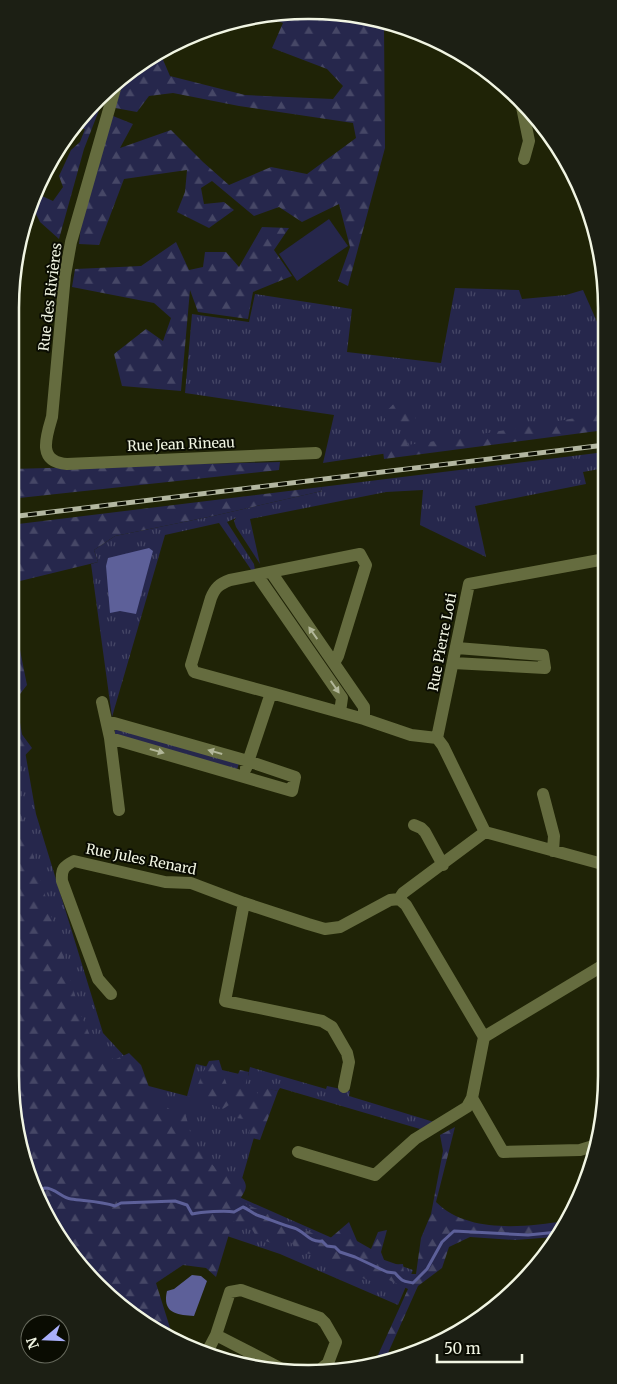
<svg xmlns="http://www.w3.org/2000/svg" width="617" height="1384" viewBox="0 0 617 1384" font-family="Merriweather,serif">
<style>
.grass{fill:url(#grass-tufts)}
.forest{fill:url(#forest-firs)}
.park{fill:#26274c}
.water{fill:#5d6099}
.lines{fill:none;stroke-linecap:round;stroke-linejoin:round}
.stream{stroke:#5d6099;stroke-width:3}
.minor{stroke:#656c3f;stroke-width:12}
.rail-casing{stroke:#b3b7a1;stroke-width:5}
.rail{stroke:#0a0c02;stroke-width:3;stroke-dasharray:9;stroke-linecap:butt}
.oneway{fill:#b2b799}
.labels{text-anchor:middle;dominant-baseline:central;stroke-width:4;stroke-linejoin:round;paint-order:stroke}
.street-label{font-size:14px;fill:#f1f5e3;stroke:#0a0c02}
.rim{fill:none;stroke:#f1f5e3;stroke-width:2.5}
</style>
<defs>
<pattern id="grass-tufts" width="24" height="20" patternUnits="userSpaceOnUse" patternTransform="scale(1.25)"><rect width="24" height="20" fill="#26274c"/><path d="M3 7l-1-3M5 7V3M7 7l1-3M15 17l-1-3M17 17v-4M19 17l1-3" fill="none" stroke="#464766"/></pattern>
<pattern id="forest-firs" width="22" height="20" patternUnits="userSpaceOnUse" patternTransform="scale(1.25)"><rect width="22" height="20" fill="#26274c"/><path d="M5 1l3.5 6h-7zM16 11l3.5 6h-7z" fill="#464766"/></pattern>
</defs>
<rect width="100%" height="100%" fill="#1f2306"/>
<path class="grass" d="M455,288L519,290L522,299L566,295L583,290L605,340V420L323,463L334,415L185,393L192,314L249,322L255,294L352,309L347,352L441,363Z
M605,452V468L583,472L586,484L475,506L486,557L420,525L423,490L386,492L250,519L260,564L236,527L234,521L236,518L227,522L254,564L255,570L252,571L219,523L165,535L112,717L91,564L98,562L94,550L115,536L213,516L322,491L321,487Z
M10,700L19,717L36,814L103,1033L127,1059L141,1084L187,1096L196,1064L248,1076L250,1067L326,1089L327,1086L350,1091L349,1096L434,1122L420,1129L280,1088L278,1091L268,1089L237,1196L373,1256L413,1270L398,1305L280,1254L224,1235L70,1217L54,1220L26,1172L10,1075Z
M115,728L239,763L237,770L115,735Z"/>
<path class="forest" d="M308,10L384,25L385,148L348,286L338,281L350,247L339,204L302,222L279,207L254,216L212,181L201,188L204,204L224,202L234,210L209,228L177,212L185,192L187,170L124,179L99,245L79,244L82,215L113,116L133,124L120,148L171,130L203,162L229,185L271,167L307,174L356,138L353,123L239,106L173,93L149,96L137,112L115,108L123,81L161,55L170,76L245,95L333,99L343,86L327,69L272,48L283,23L269,18Z
M106,92L84,149L59,239L40,222L34,210L42,196L53,201L63,187L59,176L71,150L80,142L85,129L77,128L97,98Z
M262,227L289,228L274,250L292,276L253,292L248,319L198,312L190,290L181,391L122,386L114,354L146,329L163,341L171,318L154,303L72,287L75,269L141,266L176,242L189,270L203,267L205,252H226L239,267Z
M396,402L411,407L418,425L407,445L464,437L605,413V430L384,459L383,451L400,446L408,433L390,425L382,415Z
M280,462L279,470L10,499V469Z
M321,487L322,491L213,516L115,536L94,550L98,562L16,582L10,600L27,685L10,707V525Z
M10,718L32,748L10,771Z
M10,778L81,1015L96,1049L101,1047L114,1060L129,1053L141,1065L153,1098L174,1112L181,1100L194,1094L201,1077L209,1061L219,1060L229,1092L240,1070L249,1072L244,1089L254,1098L262,1087L278,1091L260,1140L248,1137L252,1120L236,1118L235,1101L223,1109L198,1099L186,1116L193,1143L220,1173L239,1174C250,1186 246,1189 239,1201L328,1240L349,1222L357,1241L371,1249L378,1232L387,1230L381,1252L386,1265L403,1264L404,1274H416L421,1238L431,1214L443,1151L440,1135L455,1127L436,1202C468,1234 525,1227 565,1221L555,1237L515,1240L470,1237L449,1247L442,1268L418,1286L384,1362L373,1366L408,1289L372,1272L373,1282L336,1268L321,1255L302,1253L288,1240L280,1246L257,1238L252,1229L233,1221L216,1277L206,1268L183,1265L156,1283L171,1331V1338L159,1334L84,1272L26,1172L10,1075Z"/>
<path class="park" d="M329,219L348,246L297,281L279,254Z"/>
<path class="water" d="M149,548L153,551L136,614L120,611L110,613L106,566L108,558Z
M192,1275L201,1276L207,1281L194,1316C176,1315 162,1313 167,1291L174,1289Z"/>
<g class="lines">
<path class="stream" d="M38,1192C40,1190 40,1189 45,1188C55,1188 62,1198 71,1199C85,1201 101,1201 115,1206L121,1203L175,1201L187,1205L192,1214C201,1212 226,1210 234,1212L243,1207C248,1209 252,1213 257,1215C269,1219 282,1225 294,1228C305,1231 309,1243 322,1241L327,1246L335,1247L340,1252L355,1257L387,1272L395,1273C403,1282 403,1281 413,1283L427,1269L442,1242L454,1231L528,1235L558,1232"/>
<path class="minor" d="M116,85L71,242L65,275L52,417C46,437 37,462 67,464L316,453
M521,102L529,141L524,159
M271,572L364,707V719
M257,575L342,698L340,712
M453,663L545,668L543,655L457,648
M271,693L194,672L191,665L211,598C215,588 219,584 230,580L360,554L366,565L338,656L334,663
M102,702L110,738L119,810
M107,723H114L248,761L295,777L292,791L110,738
M246,768L271,693L364,719L411,735L437,738
M543,794L554,836L553,851
M414,825L421,828L425,832L443,865
M485,832L443,746L437,738L469,584L605,559
M485,832L606,865
M399,899L403,893L485,832
M244,903L225,1001L322,1021L332,1027L347,1053L349,1062L344,1087
M111,994L98,979L62,881C61,869 64,866 74,861L165,882L191,883L244,903L308,924L325,929L340,927L390,900L399,899
M484,1037L607,963
M472,1098L503,1152L580,1150L593,1146
M298,1152L375,1175L415,1139L467,1107L472,1098L484,1037L406,905L399,899
M216,1335L280,1368
M207,1352L216,1335L230,1292L241,1290L320,1318L325,1323L336,1342L328,1363L322,1368"/>
<g class="rail-casing">
<path id="rail" d="M10,517L605,445"/>
</g>
<use href="#rail" class="rail"/>
</g>
<defs><path id="oneway-solid" d="M-6-.8H1V-3.2L6.5 0L1 3.2V.8H-6Z" transform="scale(1.25)"/></defs>
<g class="oneway">
<use href="#oneway-solid" transform="translate(313 633) rotate(-125)"/>
<use href="#oneway-solid" transform="translate(335 687) rotate(55)"/>
<use href="#oneway-solid" transform="translate(157 751) rotate(16)"/>
<use href="#oneway-solid" transform="translate(215 752) rotate(-164)"/>
</g>
<g class="labels">
<g class="street-label">
<text transform="translate(50 297) rotate(-83)">Rue des Rivières</text>
<text transform="translate(181 444) rotate(-2)">Rue Jean Rineau</text>
<text transform="translate(442 642) rotate(-79)">Rue Pierre Loti</text>
<text transform="translate(141 859) rotate(11)">Rue Jules Renard</text>
</g>
</g>
<path d="M0 0H617V1384H0ZM308 19H309A289 289 0 0 1 598 308V1076A289 289 0 0 1 309 1365H308A289 289 0 0 1 19 1076V308A289 289 0 0 1 308 19Z" fill="#1c1f14" fill-rule="evenodd"/>
<path class="rim" d="M308 19H309A289 289 0 0 1 598 308V1076A289 289 0 0 1 309 1365H308A289 289 0 0 1 19 1076V308A289 289 0 0 1 308 19Z"/>
<g transform="translate(45 1339) rotate(251)"><circle r="24" fill="#0a0c02" stroke="#66695c"/>
<path d="M0-4L9 19L0 12L-9 19Z" fill="#aab0fb"/>
<text y="-8" font-size="14" font-weight="bold" text-anchor="middle" fill="#f1f5e3">N</text>
</g>
<path d="M437 1354v8h85v-8" fill="none" stroke="#f1f5e3" stroke-width="2.5"/>
<text x="444" y="1354" font-size="15" fill="#f1f5e3" stroke="#0a0c02" stroke-width="4" paint-order="stroke">50 m</text>
</svg>
